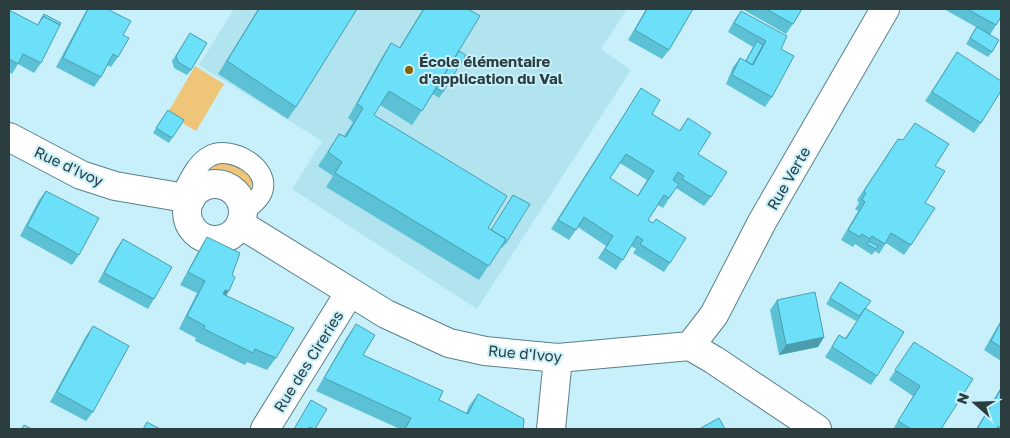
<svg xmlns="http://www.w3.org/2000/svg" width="1010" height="438" viewBox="0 0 1010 438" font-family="'Golos Text',sans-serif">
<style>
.built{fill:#b1e4ef}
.green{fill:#efc679}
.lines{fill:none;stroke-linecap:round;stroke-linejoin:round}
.lane-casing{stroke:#5b818a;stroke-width:22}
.street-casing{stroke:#5b818a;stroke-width:30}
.lane{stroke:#fff;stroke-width:20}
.street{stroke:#fff;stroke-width:28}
.wall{fill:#5cc1d5;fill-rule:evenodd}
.shaded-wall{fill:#4b9dae}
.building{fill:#6be0f8;stroke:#4b9dae;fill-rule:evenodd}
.poi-dot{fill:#876200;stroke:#c7f0fa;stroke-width:2}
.labels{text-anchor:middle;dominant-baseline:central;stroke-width:4;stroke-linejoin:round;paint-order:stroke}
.poi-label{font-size:15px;font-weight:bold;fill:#2c3d40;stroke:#c7f0fa;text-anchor:start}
.street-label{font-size:15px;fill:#2c3d40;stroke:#c7f0fa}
</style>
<rect width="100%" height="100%" fill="#c7f0fa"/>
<path class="built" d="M234,9H627L601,49L631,70L477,309L292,189L322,141L199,65Z"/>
<path class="green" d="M195,66L224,84L196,131L167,114Z
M225,161L247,171L252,179L251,196L238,186L206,173L215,163Z"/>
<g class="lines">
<g class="lane-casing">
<path id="lane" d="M181,196C188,183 196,163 210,156C230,145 271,167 262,192C258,201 250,206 243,211"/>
</g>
<g class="street-casing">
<path id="street" d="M9,137L81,175L115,186L191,199
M187 212a28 28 0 1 1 56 0a28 28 0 1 1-56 0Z
M240,224L386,314L449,343L485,351L558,358L690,346L714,360L817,429
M690,346L714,315L762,222L885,9
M265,429L350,292
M551,429L558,358"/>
</g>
<use href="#lane" class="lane"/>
<use href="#street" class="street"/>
</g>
<path class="wall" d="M87,9H107L123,35L118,57L111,67L107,65L101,77L94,87L56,67Z
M258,9H357L296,107L288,119L218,74Z
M423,9H468L459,51L443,92L439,98L433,94L412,125L380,105L374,115L488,228L491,230L513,195L506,243L502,248L501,247L479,280L326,187L333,176L318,166L339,134L344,136L353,122L348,118L382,57L391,43L399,48Z
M646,9H693L669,50L662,59L628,40Z
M742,9H802L793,24L786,34Z
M944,9H1001L996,25L990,35L992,52L988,57L966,44L976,27Z
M9,10L37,25L44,14L41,63L34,73L18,64L12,74L9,72Z
M741,11L781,49L772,97L765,107L726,84L733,67L740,58L745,61L753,47L728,32L734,21Z
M190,33L191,70L187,75L174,68L172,61Z
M957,52L981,123L974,133L925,101Z
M641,88L652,114L679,131L688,118L711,197L704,206L676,188L663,208L658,205L648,220L670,263L664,272L633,253L636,249L631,246L616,270L598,258L606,246L578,227L569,240L551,229ZM620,163L647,180L637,196L610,178Z
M164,115L172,138L169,143L153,133Z
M898,139L935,166L925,203L911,245L904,255L886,243L879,254L875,251L872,255L855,244L853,247L841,240L858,211L855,209L859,203L857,200Z
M46,191L79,255L72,265L20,236L39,200Z
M207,237L232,275L226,295L276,358L267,370L247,362L245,365L195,341L196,338L179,329L197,293L180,285L199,250Z
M123,239L154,299L148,309L98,282L116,249Z
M840,282L865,308L877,376L871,385L825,357L839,335L845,338L864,311L856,321L826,304Z
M777,300L824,337L818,347L779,355L770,310Z
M1001,320V361L984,350Z
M356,324L363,355L439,400L466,413L469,406L478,394L523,429H400L316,391L347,337Z
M93,326V412L86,421L50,402L86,336Z
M914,342L941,429H893L913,396L889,380Z
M1001,387V429H976Z"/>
<path class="shaded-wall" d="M225,290L229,291L220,304L216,303Z
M824,337L818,347L779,355L786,345Z"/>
<path class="building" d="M88,9H107L131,21L123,35L129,38L118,57L113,54L101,77L63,58Z
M259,9H357L296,107L227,61Z
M424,9H468L480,16L422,111L389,91L374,115L507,196L488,228L506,239L489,266L335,173L342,162L328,152L339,134L346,137L363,108L357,104L391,43L400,48Z
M647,9H693L669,50L635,30Z
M766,9H802L793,24Z
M967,9H1001V17L996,25Z
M9,10L38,25L43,16L60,25L41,63L23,54L18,64L9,59Z
M741,11L787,36L781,49L794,56L772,97L732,75L740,58L753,65L766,41L734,23Z
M44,14L61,23L60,25L43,16L41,20Z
M977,27L999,40L992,52L970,38Z
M190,33L207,43L191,70L178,62L176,56Z
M757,41L763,45L752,65L746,61Z
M459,51L466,55L443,92L436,88Z
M957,52L1001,81V91L981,123L932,92Z
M641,88L660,100L652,114L680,131L688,118L711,133L698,154L727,172L711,197L682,179L684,176L678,172L673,180L679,184L669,198L664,195L648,220L653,223L656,219L686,238L670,263L640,244L643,240L637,236L623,260L605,249L613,236L584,217L576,230L558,220ZM626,154L654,171L638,196L610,178Z
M168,110L184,120L172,138L156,128Z
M915,123L949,144L935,166L945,171L925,203L935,208L911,245L891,233L885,244L872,236L870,239L862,234L860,237L848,230L865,202L862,199L866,193L864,191L898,139L903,140Z
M46,191L99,218L79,255L27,226Z
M513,195L530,204L506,243L504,242L506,239L491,230Z
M207,237L240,253L232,275L235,277L229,291L225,290L223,294L294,328L276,358L255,349L253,353L204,329L205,326L187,316L205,281L188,272Z
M123,239L172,267L154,299L104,273Z
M869,241L878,246L876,249L867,244Z
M840,282L871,301L859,316L830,298Z
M815,292L824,337L786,345L777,300Z
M865,308L904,332L877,376L832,347L839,335L846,339Z
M1001,322V347L991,341Z
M356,324L375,335L363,355L443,391L439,400L468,414L478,394L524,419L523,429H405L411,418L324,378Z
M93,326L129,346L93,412L57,392Z
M914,342L973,379L941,429H911L898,421L920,386L895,370Z
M1001,389V428L998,426L997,429H977Z
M311,400L327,409L315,429L309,427L308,429H294Z
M719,418L725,429H699Z
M147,422L160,429H143Z
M24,425L32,429H22Z"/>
<circle class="poi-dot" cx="409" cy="70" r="5"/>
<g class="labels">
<g class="poi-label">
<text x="419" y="61">École élémentaire<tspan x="419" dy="17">d'application du Val</tspan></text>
</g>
<g class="street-label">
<text transform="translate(69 166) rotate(25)">Rue d'Ivoy</text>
<text transform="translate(788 178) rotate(-60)">Rue Verte</text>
<text transform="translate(525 353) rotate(5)">Rue d'Ivoy</text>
<text transform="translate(308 361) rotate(-58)">Rue des Cireries</text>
</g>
</g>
<rect width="1010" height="438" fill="none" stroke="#2c3d40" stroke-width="20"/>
<g transform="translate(975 403) rotate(290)" stroke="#c7f0fa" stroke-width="4" paint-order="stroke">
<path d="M0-4L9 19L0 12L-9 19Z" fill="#2c3d40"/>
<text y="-8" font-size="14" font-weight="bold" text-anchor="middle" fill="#2c3d40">N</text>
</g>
</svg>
